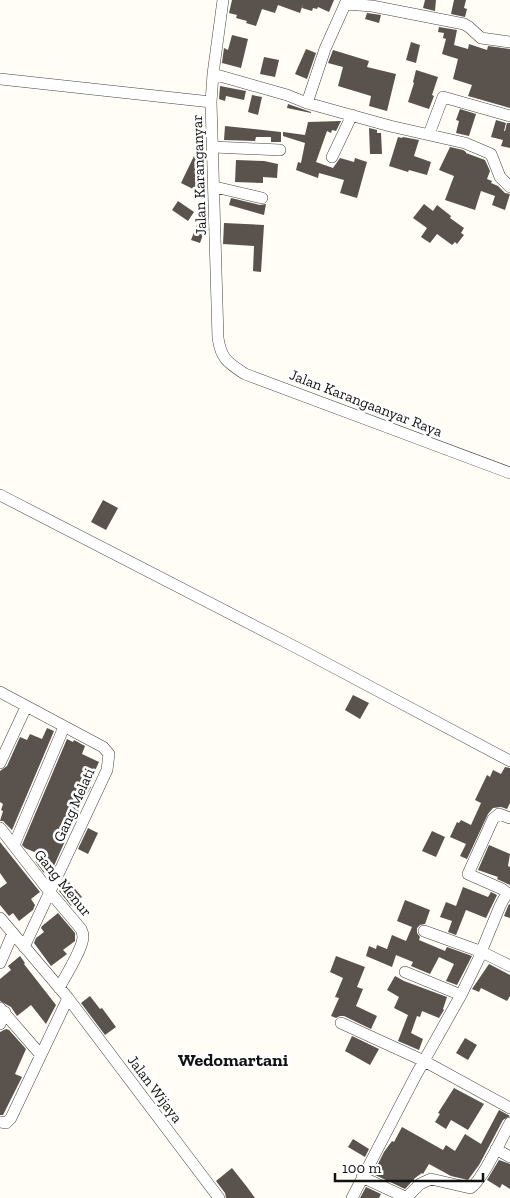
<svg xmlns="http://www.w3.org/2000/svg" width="510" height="1198" viewBox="0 0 510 1198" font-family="'Zilla Slab',serif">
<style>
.building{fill:#5a524d}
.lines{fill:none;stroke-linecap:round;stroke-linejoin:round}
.minor-casing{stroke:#444;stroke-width:12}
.minor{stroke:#fff;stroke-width:11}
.labels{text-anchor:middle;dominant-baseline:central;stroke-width:5;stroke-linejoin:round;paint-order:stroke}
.street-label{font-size:15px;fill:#111;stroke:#fff}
.quarter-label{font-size:18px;font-weight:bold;fill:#111;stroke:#fff}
</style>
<rect width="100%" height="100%" fill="#fffdf5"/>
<path class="building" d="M232,0H334L329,12L318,7L317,9L313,8L312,11L302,8L303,4L300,13L278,5L275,13L262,9L256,26L246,23L247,21L236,18L237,15L229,13Z
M425,0H436L435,11L423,8Z
M454,0H466L464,8L467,9L465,17L451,14Z
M367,13L381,15L379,23L365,19Z
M439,27L457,30L454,45L468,49L469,44L487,50L488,46L510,49V108L468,96L472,85L453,79L458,59L442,54L446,39L443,38L444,33L438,32Z
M232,35L248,39L241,68L222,63L224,48L228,50Z
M411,42L420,45L416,63L406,60Z
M306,49L316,53L307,79L295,74Z
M333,50L369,61L367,67L396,74L387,111L369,106L371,96L338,86L343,67L328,63Z
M264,57L279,60L275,77L260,74Z
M416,70L438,77L432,95L434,96L429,109L408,102L414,83L413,82Z
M220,86L246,91L244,100L226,96L225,101L219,99Z
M252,95L262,97L258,115L248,112Z
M288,104L311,112V113L287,108Z
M460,109L476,114L469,136L456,133L459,121L456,120Z
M496,120L506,123L504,131H505L507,123H510V148L501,146L503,140L491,137Z
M341,121L336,131L332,130L331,133L327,131L316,162L333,168L340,158L354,162L355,158L367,162L357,198L340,193L344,180L319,173L318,178L296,170L298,162L301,163L305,143L283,136V132L305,135L308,122Z
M225,126L281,132V142H271V137H256L255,141L224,140Z
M369,128L377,130V133H381L382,154H370Z
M398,137L402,138L403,137L419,140L414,156L431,162L427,175L409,170L408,172L389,166Z
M450,147L463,150L466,152V153L485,160L490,171L487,179L492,181L491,183L498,186L505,193L510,194L505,210L492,205L495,196L481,191L475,210L445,200L454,176L439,170Z
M194,156L204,161L201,167L205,169L206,172L200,183L204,185L201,193L181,183Z
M236,160L264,161L278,164L277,178L263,177V183L235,182Z
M231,198L260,205L266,204L264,215L229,205Z
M178,201L194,212L188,221L172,210Z
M424,204L433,211L437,205L451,216L450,218L464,228L461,233L464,235L457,244L455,242L452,245L437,234L430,243L421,237L427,228L413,218Z
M198,222L206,226L200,243L191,240Z
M224,223L264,225L261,272L253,271L254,246L223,244Z
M103,500L118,508L106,530L91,522Z
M353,695L369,703L360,719L345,710Z
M47,728L54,731L12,830L3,821H0L3,811L1,810L3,804L0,802V771L7,766L20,737L27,740L30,734L42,739Z
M67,739L73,742L74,740L85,746L82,754L99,762L88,786L91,787L87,794H86L53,868L47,866L44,873L35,861L39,854L25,848L22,845Z
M505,767L510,768V803L507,809L501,807L493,808L488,814L467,859L460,856L466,844L450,837L457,822L459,823L461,820L471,825L481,803L475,800L487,775L490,777L493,770L501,774Z
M88,828L98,833L88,854L78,849Z
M432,831L445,837L436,857L422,851Z
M0,842L40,892L31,899L35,905L33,910L19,921L13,913L9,916L0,905V888L7,883L0,873Z
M489,845L510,854L508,866L510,867V885L497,879L498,877L478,870Z
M69,882L82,897L71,906L59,891Z
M463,887L488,897L491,892L497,895L486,918L466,910L456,935L448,932L452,921L440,917L446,902L456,906Z
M405,900L430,910L425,924L420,925L417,928V933L420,937L419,940L445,951L447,947L472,956L457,985L446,981L454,964L439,957L430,974L411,966L413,962L396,955L392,967L366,956L369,946L376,949L377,945L387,949L392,935L406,941L412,927L397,921Z
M509,904L510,905V918L504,916Z
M58,913L75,933V941L63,950L67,954L51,966L34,943L36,938L44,932L41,928L42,926Z
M20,956L25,963L24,964L56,1005L46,1024L31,1005L17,1016L11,1007L0,1001V979L11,970L8,966Z
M336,956L365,967L357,987L363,989L356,1006L377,1016L371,1029L344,1016H340L336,1018L331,1016L339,998L335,997L343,978L330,972Z
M489,964L510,975V996L507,1001L481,988L479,992L472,989Z
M395,976L404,981L447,997L443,1009L444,1010L439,1018L422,1011L420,1017L417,1016L411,1033L423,1039L419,1050L398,1041L408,1015L394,1008L399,997L387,990Z
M90,996L100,1009L102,1008L116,1027L105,1035L81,1003Z
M6,1029L9,1030L26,1049L15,1074L22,1077L3,1115H0V1032Z
M352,1036L379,1049L370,1065L345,1051Z
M465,1038L477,1045L468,1060L456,1053Z
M454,1088L484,1104L468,1130L451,1120L446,1129L435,1122L440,1114L438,1113Z
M499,1110L510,1116L503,1120L479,1165L468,1180L451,1176L429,1164L423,1174L422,1173L415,1178L405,1189L373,1174L384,1152L392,1141L394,1142L402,1127L443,1150L446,1145L455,1151L465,1134L481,1144Z
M353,1139L369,1149L365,1157L348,1147Z
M499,1160L510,1164V1189L502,1184L500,1188L487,1180Z
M232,1168L247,1187L255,1198H226L225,1193L216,1181Z
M366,1187L381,1194L379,1198H360Z"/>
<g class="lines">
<g class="minor-casing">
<path id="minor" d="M223,0L213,74L211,102L218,338C221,359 228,363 245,374L510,473
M345,4L372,6L464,24L469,27L481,38L510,42
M213,74L287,95L307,103L325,49L347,0
M0,79L211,102
M307,103L390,126L465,143L491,154L500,177L510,187
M429,134L443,97L510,116
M214,147L280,150
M332,157L352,115
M215,187L262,198
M0,495L305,652L510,761
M0,692L103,747L109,754L107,770L24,947
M0,763L26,707
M0,828L49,891L81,929C82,931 83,934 83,937C83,948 65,977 59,988
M14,845L64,727
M0,918L68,998L219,1198
M424,931L482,952L510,966
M481,952L500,906L507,893L502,889L468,874L493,819L499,814L510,818
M0,963L13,933
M405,972L461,995
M0,1008L40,1054
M341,1023L424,1061L510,1108
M0,1024L5,1012
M0,1122L6,1123L11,1118L68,998
M496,1149L510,1157
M362,1177L405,1197H407L420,1184L431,1179L470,1188C481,1183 503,1136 510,1123
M352,1198L416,1075L461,995L482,952"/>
</g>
<use href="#minor" class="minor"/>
</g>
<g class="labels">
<g class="street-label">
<text transform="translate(199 175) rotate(-92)">Jalan Karanganyar</text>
<text transform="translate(366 403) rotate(21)">Jalan Karangaanyar Raya</text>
<text transform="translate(74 805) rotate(-66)">Gang Melati</text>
<text transform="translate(63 883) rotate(51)">Gang Menur</text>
<text transform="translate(155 1089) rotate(53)">Jalan Wijaya</text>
</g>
<g class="quarter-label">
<text x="233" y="1060">Wedomartani</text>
</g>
</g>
<path d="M335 1173v8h148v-8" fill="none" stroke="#111111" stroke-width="2.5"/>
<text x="342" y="1173" font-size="15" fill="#111111" stroke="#ffffff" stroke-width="4" paint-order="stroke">100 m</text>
</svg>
